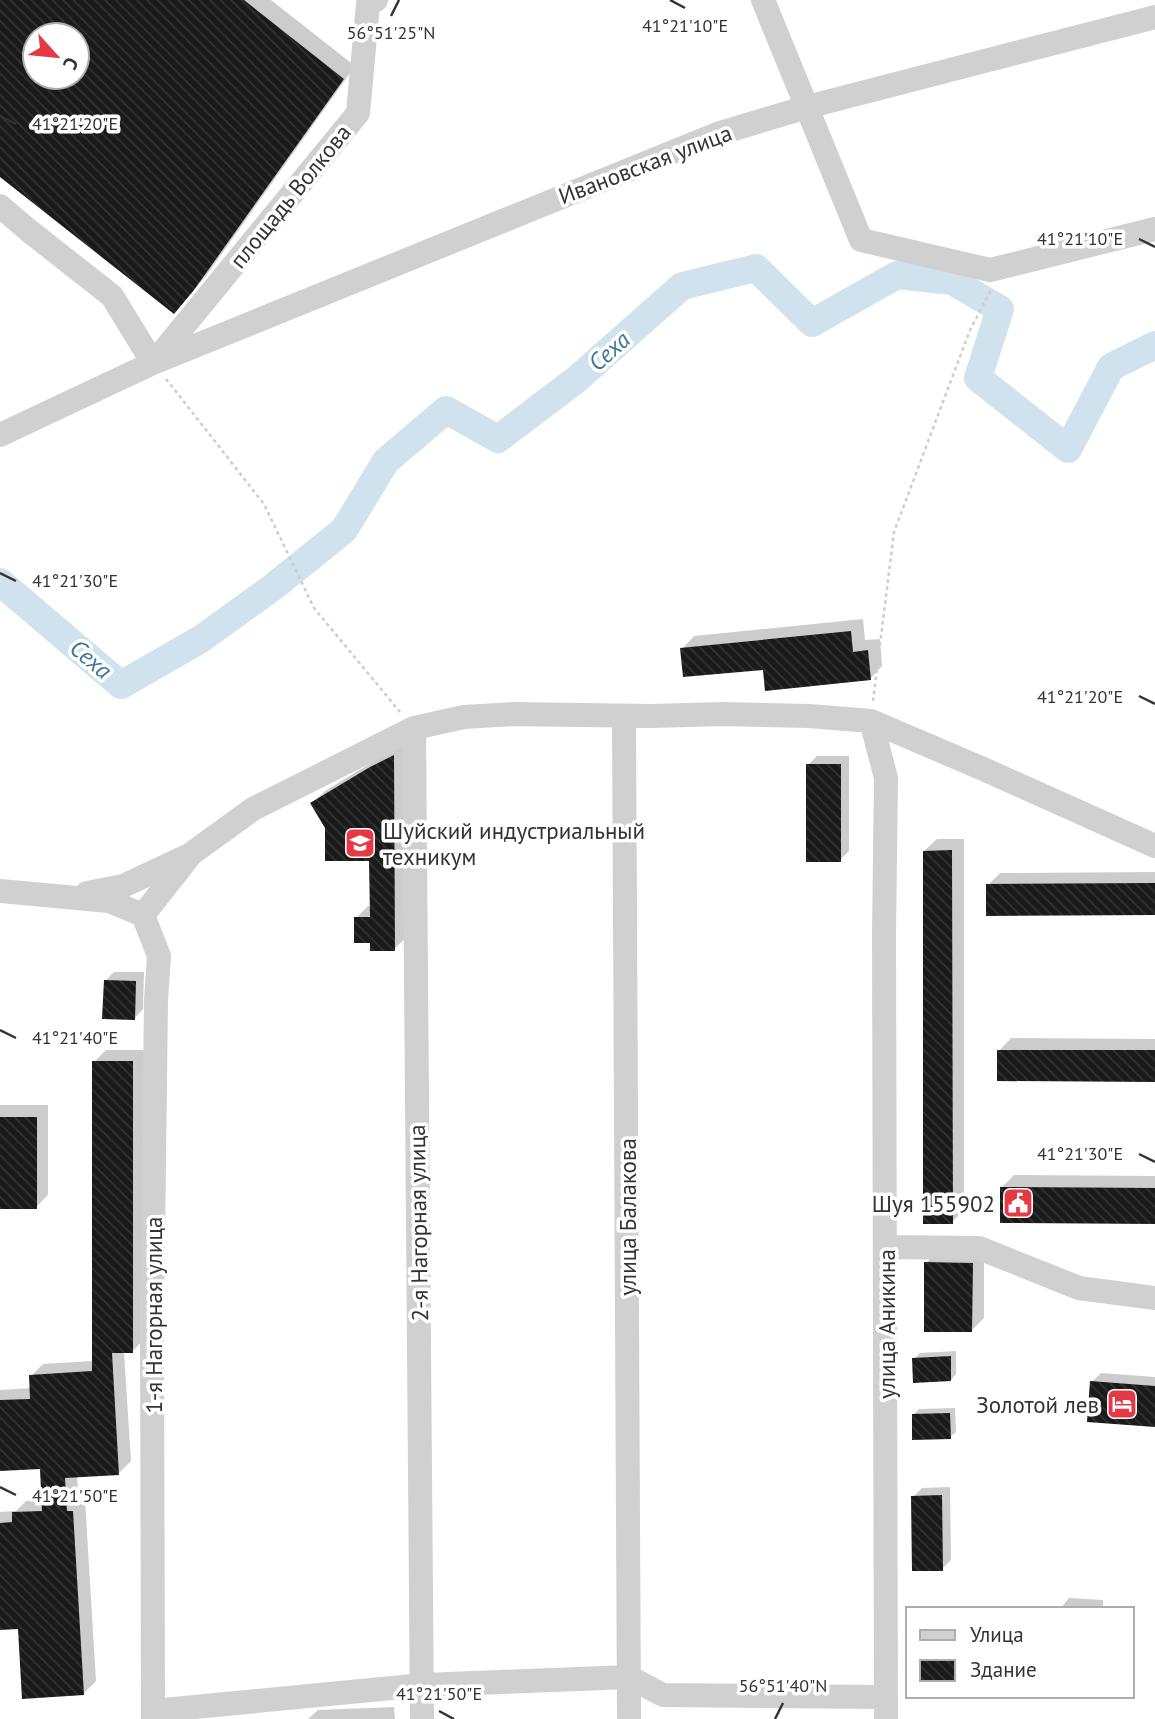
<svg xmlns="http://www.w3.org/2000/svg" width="1155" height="1719" viewBox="0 0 1155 1719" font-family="'PT Sans',sans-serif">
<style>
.shadow{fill:#0003;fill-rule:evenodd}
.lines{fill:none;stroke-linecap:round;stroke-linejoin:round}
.river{stroke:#cfe2ee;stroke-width:28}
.building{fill:url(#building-back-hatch);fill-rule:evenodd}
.path{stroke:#cdcdcd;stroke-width:2.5;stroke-dasharray:3.5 3.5;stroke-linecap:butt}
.minor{stroke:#d0d0d0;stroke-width:24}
.ticks{fill:none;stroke:#333;stroke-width:2.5}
.labels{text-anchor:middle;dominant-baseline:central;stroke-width:7;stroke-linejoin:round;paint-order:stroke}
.street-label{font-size:23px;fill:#333;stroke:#fff}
.poi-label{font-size:23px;fill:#333;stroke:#fff;text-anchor:end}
.water-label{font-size:24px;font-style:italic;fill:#3f7597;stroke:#fff}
.ticks-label{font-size:18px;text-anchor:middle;fill:#333;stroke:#fff;stroke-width:7;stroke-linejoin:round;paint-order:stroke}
</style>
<defs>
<pattern id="building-back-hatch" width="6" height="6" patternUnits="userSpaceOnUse" patternTransform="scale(1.75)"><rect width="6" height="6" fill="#1a1a1a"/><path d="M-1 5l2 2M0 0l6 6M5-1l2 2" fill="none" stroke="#333"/></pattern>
</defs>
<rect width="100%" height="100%" fill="#fff"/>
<path class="shadow" d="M0,0H271L355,66L206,276L174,312L0,175ZM35,35H77V77H35Z
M863,619L865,640L880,639L882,666L870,679L764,668L682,649L694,636Z
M405,744L407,937L394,949L371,941L356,918L368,906H371V859L313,803L325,791L384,755Z
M817,756H849V851L840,860L808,765Z
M937,839H964V1210L952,1222L924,851Z
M1155,872V913L988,885L1000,873Z
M114,972H144L143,1009L134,1019L105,981Z
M1011,1038L1155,1039V1080L999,1051Z
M106,1050H144V1339L132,1352H124L131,1461L118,1474L77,1476L79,1500H85L96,1681L83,1694L20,1627L0,1628V1512L16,1511L26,1501L43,1500L41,1467L0,1469V1390L32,1388L31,1376L43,1364L93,1361L94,1062Z
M0,1105H48V1195L36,1207H0Z
M1014,1175L1155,1176V1222L1002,1187Z
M938,1251H984V1318L972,1330L926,1263Z
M956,1351V1374L951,1380L914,1359L920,1353Z
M1101,1373L1155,1377V1426L1092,1382Z
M955,1408L956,1432L950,1437L914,1414L919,1409Z
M950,1487L951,1560L942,1569L913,1497L922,1488Z
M1069,1598L1103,1600V1609H1060Z
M394,1707L395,1719H308L318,1710Z"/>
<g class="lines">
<path class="river" d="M0,582L121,685L201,639L273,587L344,530L386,461L446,410L498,439L577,379L682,286L756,268L812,323L897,275L952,281L1000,309L978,378L1068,449L1111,367L1155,345"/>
</g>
<path class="building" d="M0,0H244L344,79L194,290L174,314L0,177ZM35,35H77V77H35Z
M851,631L853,652L868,650L871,680L765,691L763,670L683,677L680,648Z
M394,755L395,951H370V943H354V917H370L369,861H325V828L310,803L370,767Z
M806,764H841V862H806Z
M952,850L953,1224H923V851Z
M1155,883V915L986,916V884Z
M104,980L136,981L135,1020L102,1019Z
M997,1050H1155V1082L997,1081Z
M92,1061H133V1353H112L119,1475L65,1478L67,1511H73L84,1695L22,1699L18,1629L0,1630V1523L12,1522V1512L42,1511L40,1469L0,1471V1400L30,1399L29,1375L92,1371Z
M0,1117H37V1209H0Z
M1000,1187L1155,1188V1224L1000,1223Z
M924,1262L973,1263L972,1332H924Z
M951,1356V1381L913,1383L912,1358Z
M1090,1381L1155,1386V1427L1087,1422Z
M950,1413L951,1439L912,1440V1414Z
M942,1495L943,1571H912L911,1496Z"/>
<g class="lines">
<path class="path" d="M166,379L264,504L314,608L400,712
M873,701L894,532L970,330L991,290"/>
<path class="minor" d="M763,0L861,240L990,270L1155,229
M0,206L28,230L112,296L153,363
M156,360L358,113L368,4L376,0
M0,435L153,363L717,134L807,107L1155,17
M624,716L629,1719
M871,721L886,778L884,933L886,1719
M414,728L422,1719
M0,891L109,901L143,915
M87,893L123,886L187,856
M143,915L191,854L253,809L414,728L464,717L513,714L650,716L724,714L809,716L871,721L981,768L1155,846
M143,915L159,956L156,1000L152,1318L153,1719
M886,1247L979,1248L1079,1288L1155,1298
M153,1711L423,1685L629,1677L663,1695L886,1697"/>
</g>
<path class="ticks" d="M670,0L685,8M391,16L399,0M0,116L16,124M1139,239L1155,247M0,573L16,581M1139,696L1155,704M0,1030L16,1038M1139,1154L1155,1162M0,1487L16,1495M439,1711L454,1719M775,1719L783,1703"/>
<defs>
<g id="university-square" transform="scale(1.575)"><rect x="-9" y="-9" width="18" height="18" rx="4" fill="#e63946" stroke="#fff"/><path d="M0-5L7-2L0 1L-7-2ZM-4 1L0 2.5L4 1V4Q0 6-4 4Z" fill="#fff"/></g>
<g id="civic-square" transform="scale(1.575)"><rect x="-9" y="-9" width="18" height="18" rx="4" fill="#e63946" stroke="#fff"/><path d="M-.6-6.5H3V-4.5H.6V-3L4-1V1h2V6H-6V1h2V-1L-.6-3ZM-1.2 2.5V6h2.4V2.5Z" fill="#fff"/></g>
<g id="hotel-square" transform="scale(1.575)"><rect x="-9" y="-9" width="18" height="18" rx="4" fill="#e63946" stroke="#fff"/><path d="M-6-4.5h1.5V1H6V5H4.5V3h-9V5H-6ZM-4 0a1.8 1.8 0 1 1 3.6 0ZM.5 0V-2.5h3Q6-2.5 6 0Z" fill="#fff"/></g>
</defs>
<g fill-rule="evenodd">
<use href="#university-square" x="360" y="843"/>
<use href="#civic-square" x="1018" y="1203"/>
<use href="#hotel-square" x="1122" y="1404"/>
</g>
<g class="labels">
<g class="street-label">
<text transform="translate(645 164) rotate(-21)">Ивановская улица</text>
<text transform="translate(290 196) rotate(-51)">площадь Волкова</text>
<text transform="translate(627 1217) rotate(-90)">улица Балакова</text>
<text transform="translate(418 1223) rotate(-91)">2-я Нагорная улица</text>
<text transform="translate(153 1315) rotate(-90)">1-я Нагорная улица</text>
<text transform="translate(886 1324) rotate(-90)">улица Аникина</text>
</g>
<g class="poi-label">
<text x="383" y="830" text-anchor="start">Шуйский индустриальный<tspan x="383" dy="26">техникум</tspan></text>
<text x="995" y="1203">Шуя 155902</text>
<text x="1099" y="1404">Золотой лев</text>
</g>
<g class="water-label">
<text transform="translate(609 351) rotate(-42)">Сеха</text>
<text transform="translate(91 659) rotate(40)">Сеха</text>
</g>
</g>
<g class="ticks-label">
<text x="685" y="32">41°21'10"E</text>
<text x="391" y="39">56°51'25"N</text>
<text x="75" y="130">41°21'20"E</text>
<text x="1080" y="245">41°21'10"E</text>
<text x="75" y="587">41°21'30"E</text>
<text x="1080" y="703">41°21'20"E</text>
<text x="75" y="1044">41°21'40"E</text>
<text x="1080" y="1160">41°21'30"E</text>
<text x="75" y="1502">41°21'50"E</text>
<text x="783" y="1692">56°51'40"N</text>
<text x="439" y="1700">41°21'50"E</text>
</g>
<rect x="906" y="1607" width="228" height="91" fill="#ffffff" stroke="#adadad" stroke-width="2"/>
<rect x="920" y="1630" width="35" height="10" fill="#d0d0d0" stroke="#adadad" stroke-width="2"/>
<text x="970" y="1642" font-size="21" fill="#333333">Улица</text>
<rect x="920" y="1660" width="35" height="21" fill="url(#building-back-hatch)" stroke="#adadad" stroke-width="2"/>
<text x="970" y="1677" font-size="21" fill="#333333">Здание</text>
<g transform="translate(56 56) rotate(117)"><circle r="33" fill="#ffffff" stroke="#adadad" stroke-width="2"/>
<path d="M0-5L12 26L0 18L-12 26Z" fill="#e63946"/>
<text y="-10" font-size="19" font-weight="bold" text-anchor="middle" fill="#333333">С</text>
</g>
</svg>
